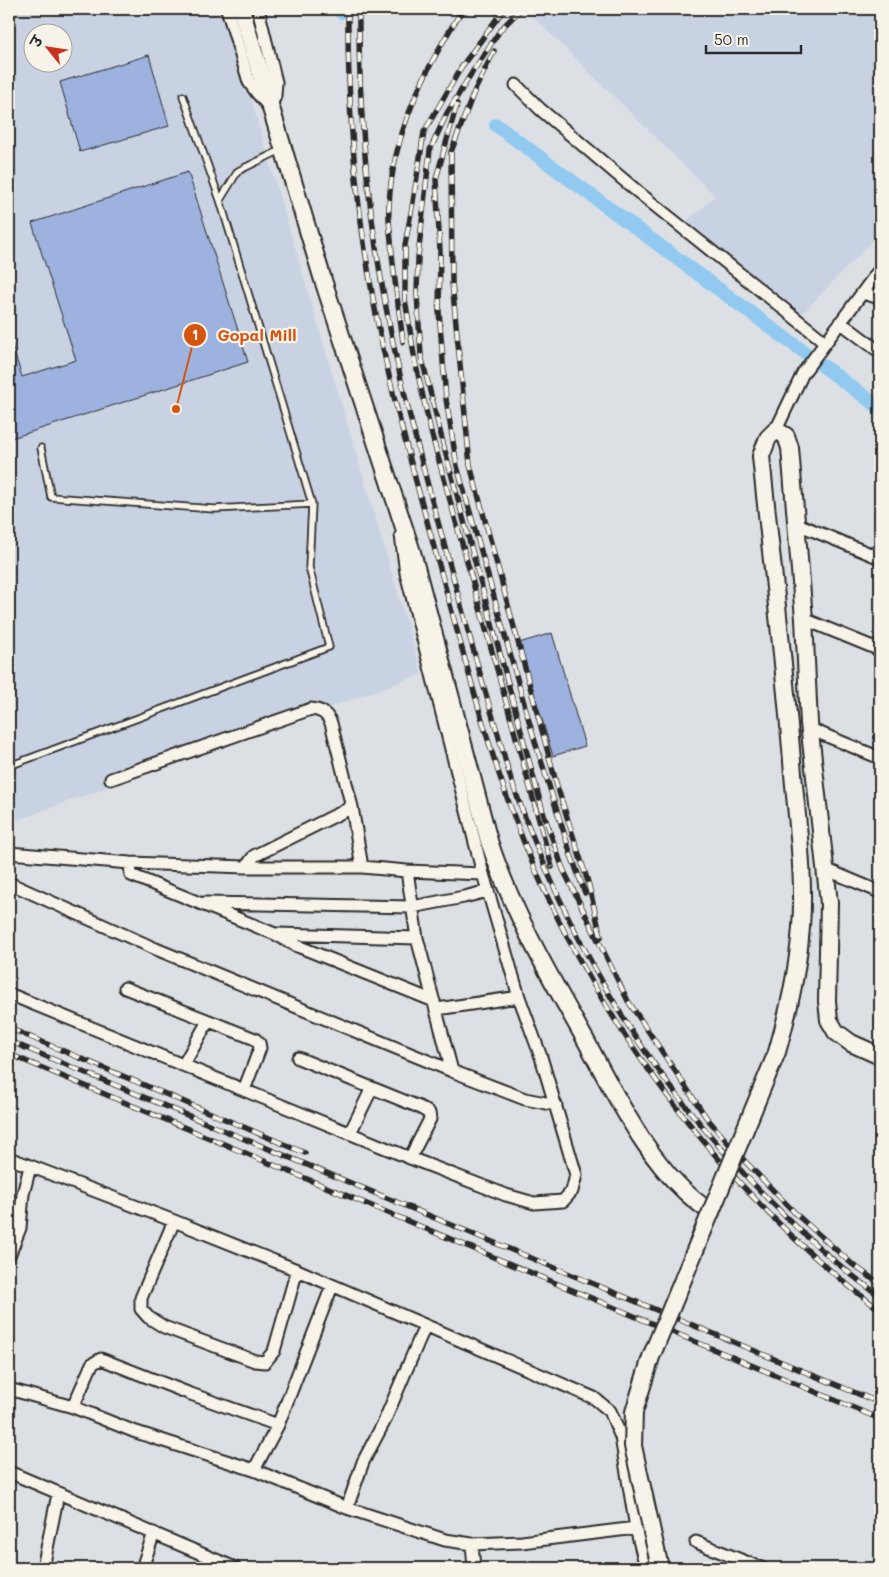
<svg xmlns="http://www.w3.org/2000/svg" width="889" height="1577" viewBox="0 0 889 1577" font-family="Mali,'Playpen Sans Deva',sans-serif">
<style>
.built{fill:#c9d2e3;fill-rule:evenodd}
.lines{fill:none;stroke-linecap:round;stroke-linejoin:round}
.canal{stroke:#92c9f0;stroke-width:14}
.building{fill:#9db2df;stroke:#2b2b2b}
.lane-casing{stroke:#2b2b2b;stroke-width:9}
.street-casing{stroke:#2b2b2b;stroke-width:15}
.secondary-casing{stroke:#2b2b2b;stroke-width:20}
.lane{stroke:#f7f3e8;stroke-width:5.5}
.street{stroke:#f7f3e8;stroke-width:11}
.secondary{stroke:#f7f3e8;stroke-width:16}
.rail-casing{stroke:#2b2b2b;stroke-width:5.5}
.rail{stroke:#f7f3e8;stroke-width:4;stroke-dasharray:11;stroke-linecap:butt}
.secondary-bridge-casing{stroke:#2b2b2b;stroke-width:20;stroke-linecap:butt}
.secondary-bridge{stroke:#f7f3e8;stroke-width:16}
.leader{fill:none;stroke:#d5540f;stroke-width:2}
.callout-dot{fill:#d5540f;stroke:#f7f3e8;stroke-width:2}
.mark-label{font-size:15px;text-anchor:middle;font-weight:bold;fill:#fff}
.callout-label{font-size:16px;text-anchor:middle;font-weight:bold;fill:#d5540f;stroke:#f7f3e8;stroke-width:4.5;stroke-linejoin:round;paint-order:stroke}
</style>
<rect width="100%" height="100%" fill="#dce0e5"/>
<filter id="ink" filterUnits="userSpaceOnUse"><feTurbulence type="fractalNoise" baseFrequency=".02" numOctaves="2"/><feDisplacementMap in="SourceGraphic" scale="10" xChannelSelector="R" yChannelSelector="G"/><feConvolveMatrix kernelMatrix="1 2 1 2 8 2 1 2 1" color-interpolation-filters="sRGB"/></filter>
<g filter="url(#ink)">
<path class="built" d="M9,9H226L264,144L422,674L9,823ZM32,32H62V62H32Z
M525,9H880V233L801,315L685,223L715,196Z"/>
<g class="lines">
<path class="canal" d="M337,9L341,12
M496,125L880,408"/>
</g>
<path class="building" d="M149,55L169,126L80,152L60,82Z
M188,172L248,362L9,439V343L11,342L22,377L76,360L32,223Z
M552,633L585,746L553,756L519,643Z"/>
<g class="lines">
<g class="lane-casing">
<path id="lane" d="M183,96L220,200
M41,448L51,497L214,509L312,504
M9,766L329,647L309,567L312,504L220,200L238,171L281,150"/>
</g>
<g class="street-casing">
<path id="street" d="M227,9L249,82L257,93L270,108L275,96L276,82L258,9
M516,85L540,109L638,192L825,342
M862,293L880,298
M840,322L880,352
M776,430L803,373L880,269
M795,523L880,558
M804,619L880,650
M810,729L880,758
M111,779L311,709C322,710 327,714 331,723L352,807L362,867
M9,853L130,863L246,867H362L407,871L483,874
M130,863L131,875L275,934L295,945L434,1001
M246,867L254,856L352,807
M825,869L880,892
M407,871L417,938L452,1071
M9,883L156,949L452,1071L525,1099L556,1105
M204,903L412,907L464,897L488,891
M277,934L417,938
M125,988L255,1039L259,1043L260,1048L244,1090
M9,994L410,1158L506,1195L534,1203L563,1201L572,1191L576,1175L541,1057L519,997L483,874L406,573L401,535
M437,1009L519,997
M298,1058L419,1107L429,1113L430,1119L410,1158
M184,1064L208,1021
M350,1133L372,1088
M9,1158L174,1221L297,1270L594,1398L610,1411L621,1437L636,1528L646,1568
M174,1221L141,1298V1309L148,1317L164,1327L255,1361L265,1362L274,1351L297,1270
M9,1256L20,1228L23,1194L30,1167
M9,1389L73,1407L133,1431L254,1470L347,1508L445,1540L472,1544L522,1542L636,1528
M73,1407L92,1364L101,1359L188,1393L278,1425
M254,1470L278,1425L332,1286
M9,1472L235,1568
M347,1508L363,1462L384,1422L425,1326
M696,1542L761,1568
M472,1544L474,1568
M43,1568L58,1494
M142,1568L154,1533"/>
</g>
<g class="secondary-casing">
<path id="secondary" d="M241,9L323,280L412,552L489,841C512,911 549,975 585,1039C617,1098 653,1175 711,1212
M761,456L768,438L776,430L786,436L790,448L804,619L809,723L829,903L827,1001L829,1020L836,1032L851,1043L880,1056"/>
</g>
<use href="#lane" class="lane"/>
<use href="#street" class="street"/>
<use href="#secondary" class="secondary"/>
<g class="rail-casing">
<path id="rail" d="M348,9C347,128 361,254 388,371C401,430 418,488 434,547C462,645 485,745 523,840C593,1018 726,1196 880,1310
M359,9C358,128 372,249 398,366C411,425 427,482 443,540C461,605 478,670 498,734C504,755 509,776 517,796C542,864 572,930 608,992C646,1059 694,1120 746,1176C787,1220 830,1261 880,1296
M504,9L462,66L424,132L413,202L405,245V299L415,361L431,432L552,867
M521,9L501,29L473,71L447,113L430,150L418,257L417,294L421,355L445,451L543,812L563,869L628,1001L706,1117L736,1152L797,1215L852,1264L880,1284
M494,51L474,92L451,152L452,283L470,465L557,786L588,882L601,937
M457,104L436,179L440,251L439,311L446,399L457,466L533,735L571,855L585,893
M403,342C399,308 393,274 391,240C390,229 388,217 389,206C392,135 425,68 463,9
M9,1028L305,1153
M9,1041L880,1403
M9,1054L880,1419"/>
</g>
<use href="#rail" class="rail"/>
<g class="secondary-bridge-casing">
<path id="secondary-bridge" d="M660,1568L633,1446L634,1412L651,1357L777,1052C792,1000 803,947 802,893C802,849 795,804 792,761C784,659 771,558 761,456"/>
</g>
<use href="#secondary-bridge" class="secondary-bridge"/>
</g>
</g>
<path class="leader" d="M176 409L195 335"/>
<g class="callout-dot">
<circle cx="176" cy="409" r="5"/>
<circle cx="195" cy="335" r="12"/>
</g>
<g class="mark-label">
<text x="195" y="340">1</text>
</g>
<g class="callout-label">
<text x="257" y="341">Gopal Mill</text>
</g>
<rect width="889" height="1577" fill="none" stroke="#f7f3e8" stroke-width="30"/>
<rect x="15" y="15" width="859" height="1547" fill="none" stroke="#2b2b2b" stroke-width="2" filter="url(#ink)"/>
<g transform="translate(48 48) rotate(300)"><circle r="24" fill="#f7f3e8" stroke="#a5a39c"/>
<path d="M0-4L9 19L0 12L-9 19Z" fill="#c8321e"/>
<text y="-8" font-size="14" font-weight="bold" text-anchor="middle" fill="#2b2b2b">उ</text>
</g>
<path d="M706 45v8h95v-8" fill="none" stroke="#2b2b2b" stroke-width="2.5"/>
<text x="714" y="45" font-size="15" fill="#2b2b2b" stroke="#f7f3e8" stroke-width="4" paint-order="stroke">50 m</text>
</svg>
